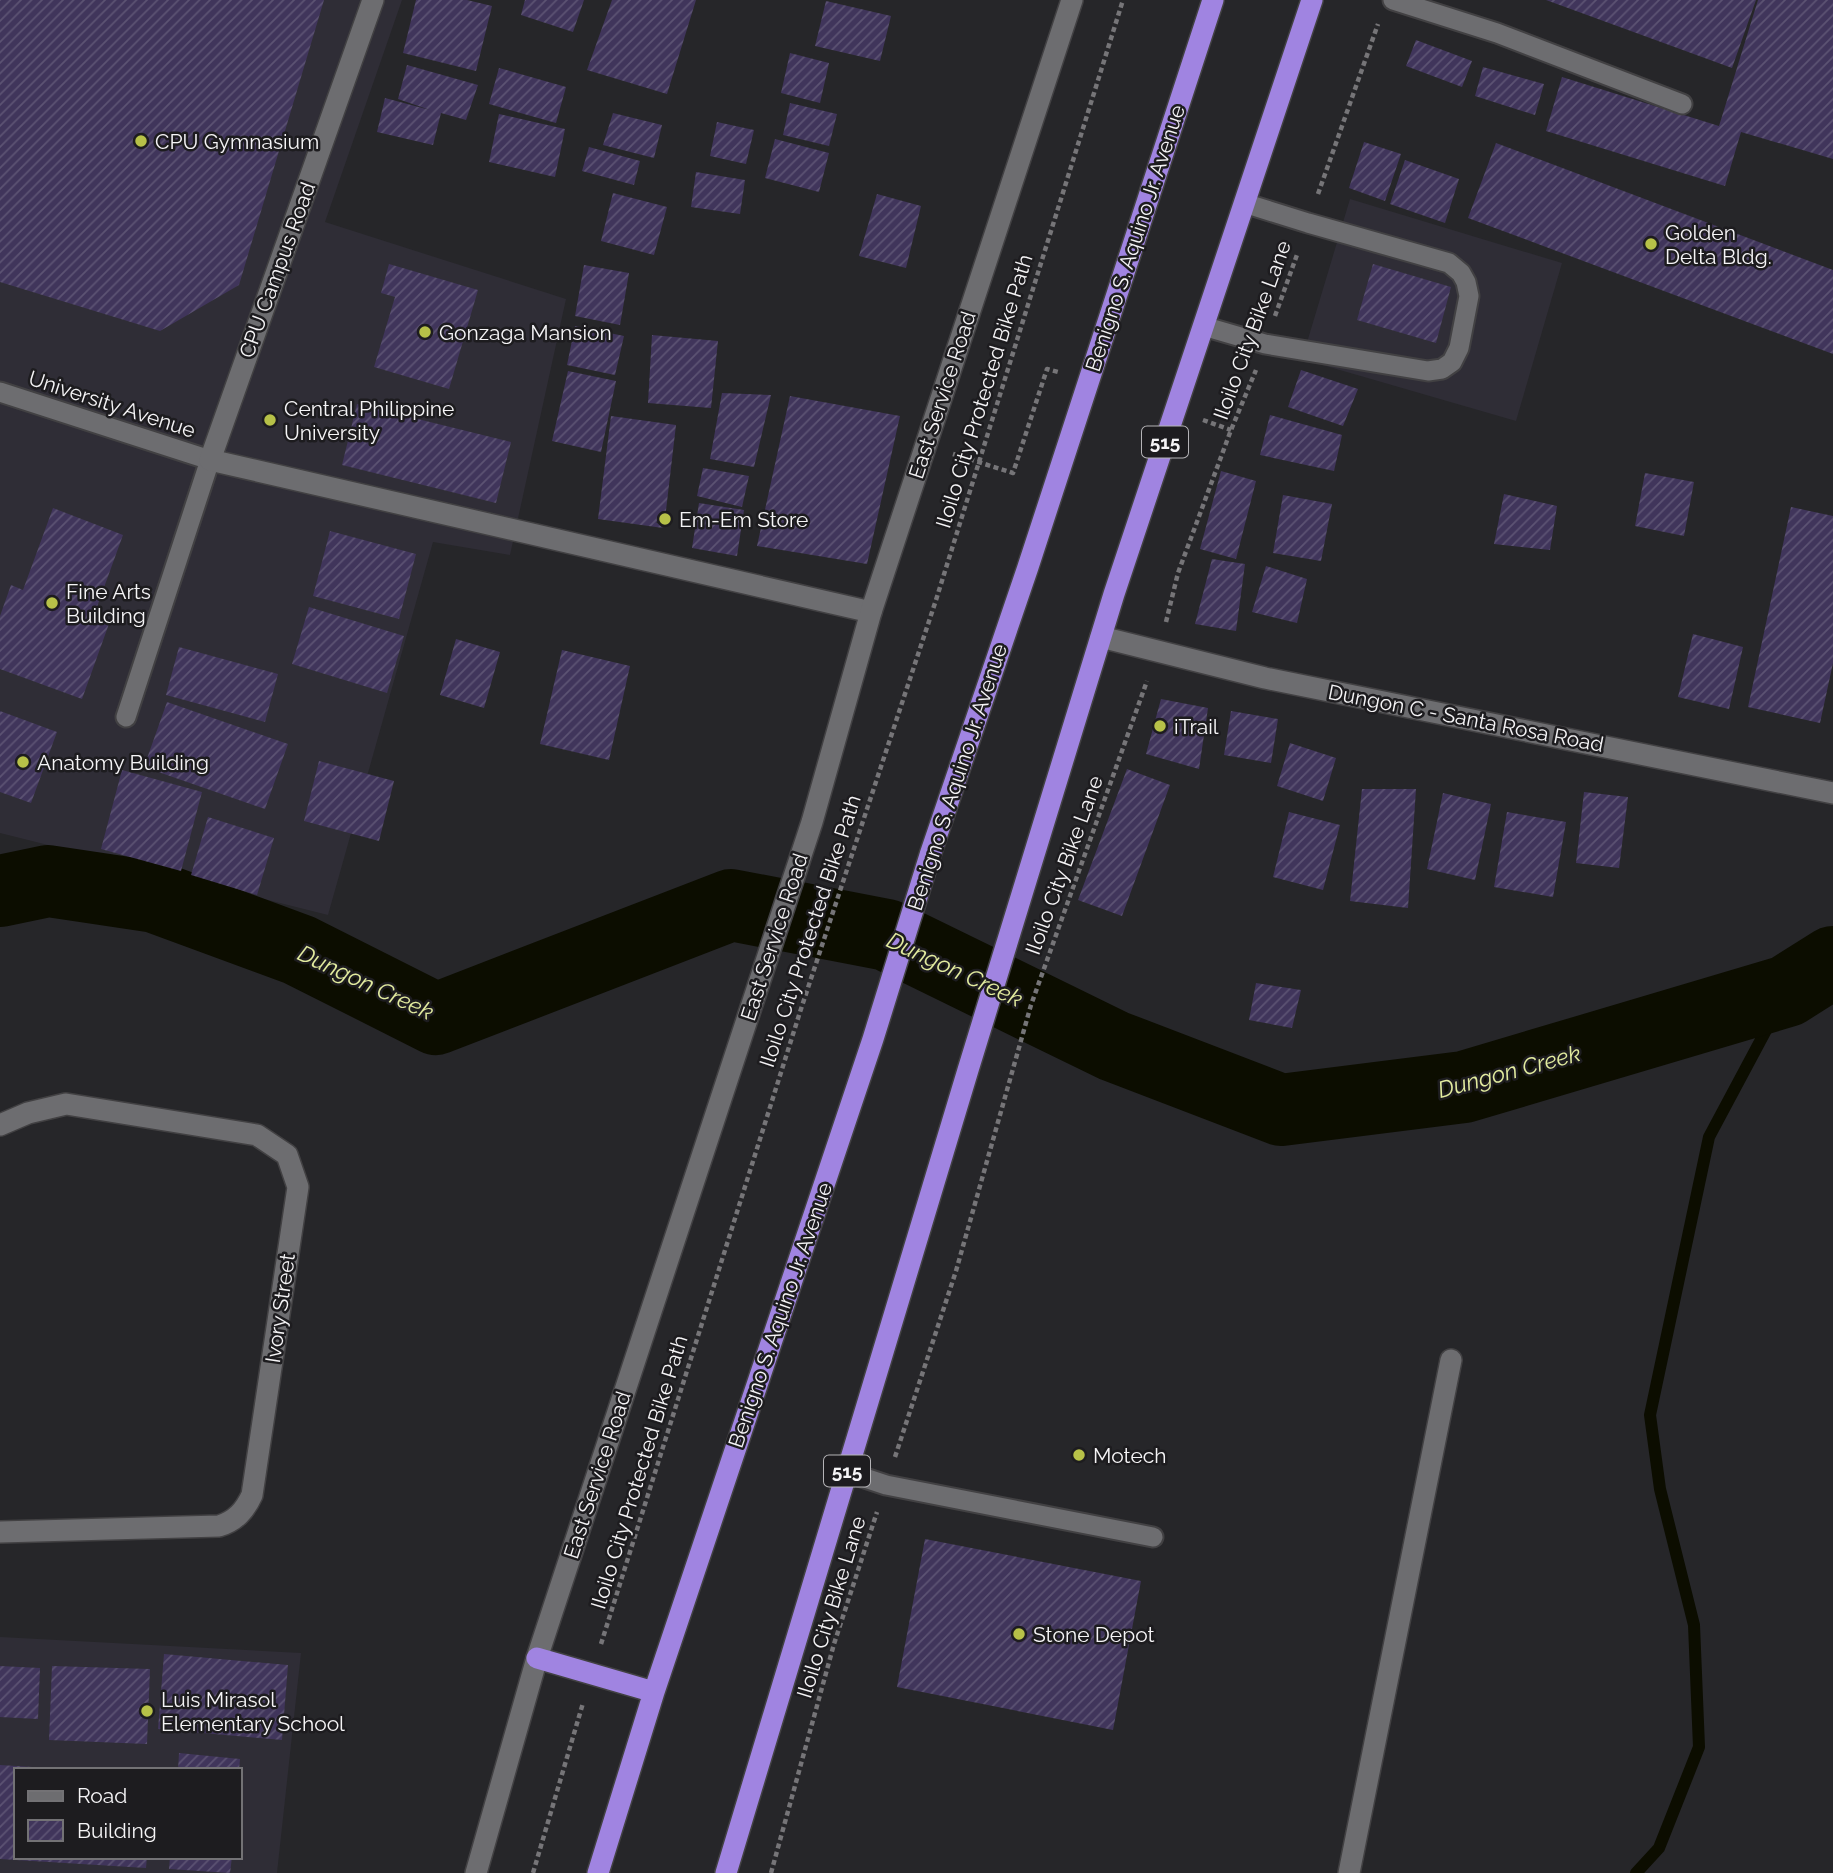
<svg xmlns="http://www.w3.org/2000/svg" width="1833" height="1873" viewBox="0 0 1833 1873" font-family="Raleway,sans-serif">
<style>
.built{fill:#2f2d36;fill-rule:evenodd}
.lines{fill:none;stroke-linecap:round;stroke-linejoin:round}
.stream{stroke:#0c0d00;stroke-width:12}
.river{stroke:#0c0d00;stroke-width:72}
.building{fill:url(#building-hatch)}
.service-casing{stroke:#424143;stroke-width:23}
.minor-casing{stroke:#424143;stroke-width:24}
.tertiary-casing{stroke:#424143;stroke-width:24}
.trunk-casing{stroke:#424143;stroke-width:24}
.path{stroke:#767578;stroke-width:4.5;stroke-dasharray:5 3.5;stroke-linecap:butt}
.service{stroke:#6d6d70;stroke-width:19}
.minor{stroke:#6d6d70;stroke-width:21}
.tertiary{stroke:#6d6d70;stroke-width:21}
.trunk{stroke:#a084e1;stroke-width:21}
.poi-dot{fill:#b7c148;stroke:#1d1c1f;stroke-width:2.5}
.labels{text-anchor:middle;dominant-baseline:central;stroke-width:5;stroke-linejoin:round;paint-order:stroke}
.shield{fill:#1d1c1f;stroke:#b4b3b6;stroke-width:2}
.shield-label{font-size:19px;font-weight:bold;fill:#f5f4f6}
.poi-label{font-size:21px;fill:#f5f4f6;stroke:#1d1c1f;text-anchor:start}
.street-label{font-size:21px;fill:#f5f4f6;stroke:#1d1c1f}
.water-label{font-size:23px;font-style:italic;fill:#e2eb9f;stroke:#1d1c1f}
</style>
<defs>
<pattern id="building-hatch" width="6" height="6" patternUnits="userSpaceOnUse" patternTransform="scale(1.75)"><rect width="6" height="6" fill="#40355b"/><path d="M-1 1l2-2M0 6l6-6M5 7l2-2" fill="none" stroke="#5c5373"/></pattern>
</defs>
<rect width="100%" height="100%" fill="#262629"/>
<path class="built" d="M0,0H402L325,222L566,299L510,555L433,542L328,915L0,833Z
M1350,199L1562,263L1516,421L1302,359Z
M0,1637L301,1653L277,1873H0ZM16,1770H240V1857H16Z"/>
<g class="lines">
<path class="stream" d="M1636,1873L1659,1848L1699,1747L1694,1625L1660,1489L1650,1415L1709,1137L1787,991"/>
<path class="river" d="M0,891L48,881L155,897L299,950L436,1019L731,905L887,935L1114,1046L1281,1110L1464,1087L1787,991L1833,962"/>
</g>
<path class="building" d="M0,0H324L239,285L160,331L0,282Z
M416,0H467L492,6L476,71L403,53Z
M525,0H584L573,32L521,15Z
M612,0H696L667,94L587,70Z
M1546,0H1756L1732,68Z
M1758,0H1833V159L1741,132L1725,186L1546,131L1562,77L1719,126Z
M826,1L891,16L880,61L815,46Z
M1416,40L1472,61L1462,87L1406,66Z
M790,53L829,63L820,103L781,93Z
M407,65L478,85L466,120L441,113L433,145L377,132L385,98L430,110L398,99Z
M1483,67L1544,84L1535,115L1475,96Z
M499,68L566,87L556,123L489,104Z
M790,103L837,114L829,146L783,135Z
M613,113L662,125L654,158L603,145Z
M499,114L565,129L555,177L489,162Z
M717,122L754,130L746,164L710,156Z
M775,139L829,153L819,192L765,178Z
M1364,142L1401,154L1385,201L1349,188Z
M1496,143L1833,270V354L1468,218Z
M589,147L640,161L634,185L582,171Z
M1405,160L1459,179L1445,223L1390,204Z
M696,172L745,180L740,214L691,207Z
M613,193L667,207L654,255L601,241Z
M877,194L921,206L906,268L859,256Z
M389,264L478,290L449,389L374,367L395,297L381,293Z
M1373,264L1451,287L1436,343L1357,320Z
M584,265L629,273L620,325L575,316Z
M575,326L624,336L615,375L567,365Z
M652,335L718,341L711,408L648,403Z
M1301,370L1358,389L1343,426L1288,407Z
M568,371L616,381L601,452L552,441Z
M722,393L771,395L754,467L710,459Z
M790,396L900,416L867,564L757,546Z
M357,404L511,442L496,503L342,465Z
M1270,415L1342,435L1334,471L1260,455Z
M611,416L676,425L665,519L656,522L663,528L598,519Z
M703,468L749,476L742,507L697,496Z
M1221,471L1256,481L1236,559L1200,549Z
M1645,473L1694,482L1684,536L1635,526Z
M1504,494L1557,506L1550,550L1494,544Z
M1283,495L1332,504L1321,561L1273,553Z
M699,503L744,510L737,556L692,548Z
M1791,507L1833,516V663L1820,723L1748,707Z
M53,508L123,535L94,615L110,621L82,699L0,669V616L11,585L23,590Z
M330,531L416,554L399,619L313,596Z
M1212,559L1245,564L1236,631L1195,624Z
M1266,566L1307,579L1297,623L1252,612Z
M309,607L404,636L387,693L292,664Z
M1693,634L1743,647L1729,709L1678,697Z
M456,639L500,652L484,708L440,695Z
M179,647L278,674L265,722L166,695Z
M562,650L630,666L609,760L540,744Z
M1161,699L1208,708L1199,769L1146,754Z
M167,702L288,744L265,809L144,767Z
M0,711L57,732L31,803L0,792Z
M1231,711L1278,719L1271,763L1224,755Z
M1290,743L1336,758L1323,801L1277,786Z
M319,761L394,781L379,841L304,821Z
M1127,769L1170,785L1122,916L1078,900Z
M122,770L202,792L181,871L101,849Z
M1362,789H1416L1408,908L1350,901Z
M1584,792L1628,797L1619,868L1576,863Z
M1443,793L1491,804L1475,880L1427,869Z
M1289,812L1340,825L1323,890L1273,877Z
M1507,812L1566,822L1553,897L1494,887Z
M208,817L274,838L257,895L191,875Z
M1256,983L1301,990L1292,1028L1249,1020Z
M925,1539L1141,1581L1113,1730L897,1687Z
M164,1654L288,1665L282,1740L158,1729Z
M0,1666L40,1668L38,1719L0,1717Z
M52,1666L150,1669L147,1744L49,1740Z
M179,1753L240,1759L239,1770H178Z
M0,1765L49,1768V1770H16V1857H147L146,1868L0,1859Z
M170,1857H232L230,1873L169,1869Z"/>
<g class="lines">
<g class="service-casing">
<path id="service" d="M1393,0L1497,33L1682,104
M1203,326L1265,344L1428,371L1442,369L1452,362L1459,348L1469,296L1466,282L1461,273L1449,263L1308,223L1244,203
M0,392L210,460L126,717
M847,1472L886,1485L1153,1537"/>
</g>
<g class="minor-casing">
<path id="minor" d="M373,0L210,460L871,612
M0,1125L28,1113L66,1104L257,1135L287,1155L298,1187L252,1495C245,1510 236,1521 219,1526L0,1532
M1349,1873L1451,1360"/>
</g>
<g class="tertiary-casing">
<path id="tertiary" d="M1101,637L1265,678L1833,793
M476,1873L537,1658L812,822L871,612L1072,0"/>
</g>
<g class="trunk-casing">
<path id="trunk" d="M537,1658L654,1692
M598,1873L654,1692L873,1039L930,855L1028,567L1213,0
M726,1873L968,1070L1114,594L1312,0"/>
</g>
<path class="path" d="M1318,194L1378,24
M1275,316L1298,252
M1203,420L1231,430
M953,454L1013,473L1047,369L1058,372
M1166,622L1178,573L1231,430L1256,370
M895,1457L956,1271L1031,1005L1147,681
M601,1644L800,1012L936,600L1123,0
M533,1873L583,1703
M771,1873L834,1644L877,1512"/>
<use href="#service" class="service"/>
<use href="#minor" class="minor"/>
<use href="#tertiary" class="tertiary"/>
<use href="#trunk" class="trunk"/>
</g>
<g class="poi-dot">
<circle cx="141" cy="141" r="7"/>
<circle cx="1651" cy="244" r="7"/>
<circle cx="425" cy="332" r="7"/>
<circle cx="270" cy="420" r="7"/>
<circle cx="665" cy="519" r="7"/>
<circle cx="52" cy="603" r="7"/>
<circle cx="1160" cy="726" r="7"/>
<circle cx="23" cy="762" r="7"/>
<circle cx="1079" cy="1455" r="7"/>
<circle cx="1019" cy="1634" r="7"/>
<circle cx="147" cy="1711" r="7"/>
</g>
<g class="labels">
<g class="shield">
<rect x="1142" y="426.5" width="46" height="31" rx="5"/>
<rect x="824" y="1455.5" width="46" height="31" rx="5"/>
</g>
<g class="shield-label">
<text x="1165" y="442">515</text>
<text x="847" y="1471">515</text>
</g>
<g class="poi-label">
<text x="155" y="141">CPU Gymnasium</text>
<text x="1665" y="232">Golden<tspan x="1665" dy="24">Delta Bldg.</tspan></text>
<text x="439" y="332">Gonzaga Mansion</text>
<text x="284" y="408">Central Philippine<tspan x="284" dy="24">University</tspan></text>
<text x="679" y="519">Em-Em Store</text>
<text x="66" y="591">Fine Arts<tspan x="66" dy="24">Building</tspan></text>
<text x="1174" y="726">iTrail</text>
<text x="37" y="762">Anatomy Building</text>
<text x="1093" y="1455">Motech</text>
<text x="1033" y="1634">Stone Depot</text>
<text x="161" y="1699">Luis Mirasol<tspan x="161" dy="24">Elementary School</tspan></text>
</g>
<g class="street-label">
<text transform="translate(1135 238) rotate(-72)">Benigno S. Aquino Jr. Avenue</text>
<text transform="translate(277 270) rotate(-70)">CPU Campus Road</text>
<text transform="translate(1252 330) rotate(-70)">Iloilo City Bike Lane</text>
<text transform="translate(984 391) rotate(-73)">Iloilo City Protected Bike Path</text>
<text transform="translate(942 395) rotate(-72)">East Service Road</text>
<text transform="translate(112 404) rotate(18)">University Avenue</text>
<text transform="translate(1466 718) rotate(11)">Dungon C - Santa Rosa Road</text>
<text transform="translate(957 777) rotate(-72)">Benigno S. Aquino Jr. Avenue</text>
<text transform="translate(1064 865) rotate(-70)">Iloilo City Bike Lane</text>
<text transform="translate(810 931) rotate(-72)">Iloilo City Protected Bike Path</text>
<text transform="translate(774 937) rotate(-72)">East Service Road</text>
<text transform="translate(280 1308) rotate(-82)">Ivory Street</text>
<text transform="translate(780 1315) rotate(-71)">Benigno S. Aquino Jr. Avenue</text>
<text transform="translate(639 1472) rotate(-73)">Iloilo City Protected Bike Path</text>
<text transform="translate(597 1475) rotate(-72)">East Service Road</text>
<text transform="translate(831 1607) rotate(-73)">Iloilo City Bike Lane</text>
</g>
<g class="water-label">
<text transform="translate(955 969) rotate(25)">Dungon Creek</text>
<text transform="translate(366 982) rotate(25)">Dungon Creek</text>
<text transform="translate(1509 1071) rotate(-15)">Dungon Creek</text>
</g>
</g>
<rect x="14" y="1768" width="228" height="91" fill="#1d1c1f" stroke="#737275" stroke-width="2"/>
<rect x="28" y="1791" width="35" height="10" fill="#6d6d70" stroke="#737275" stroke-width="2"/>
<text x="77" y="1803" font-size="21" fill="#f5f4f6">Road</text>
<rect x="28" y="1820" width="35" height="21" fill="url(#building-hatch)" stroke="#737275" stroke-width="2"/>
<text x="77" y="1838" font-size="21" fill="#f5f4f6">Building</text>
</svg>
